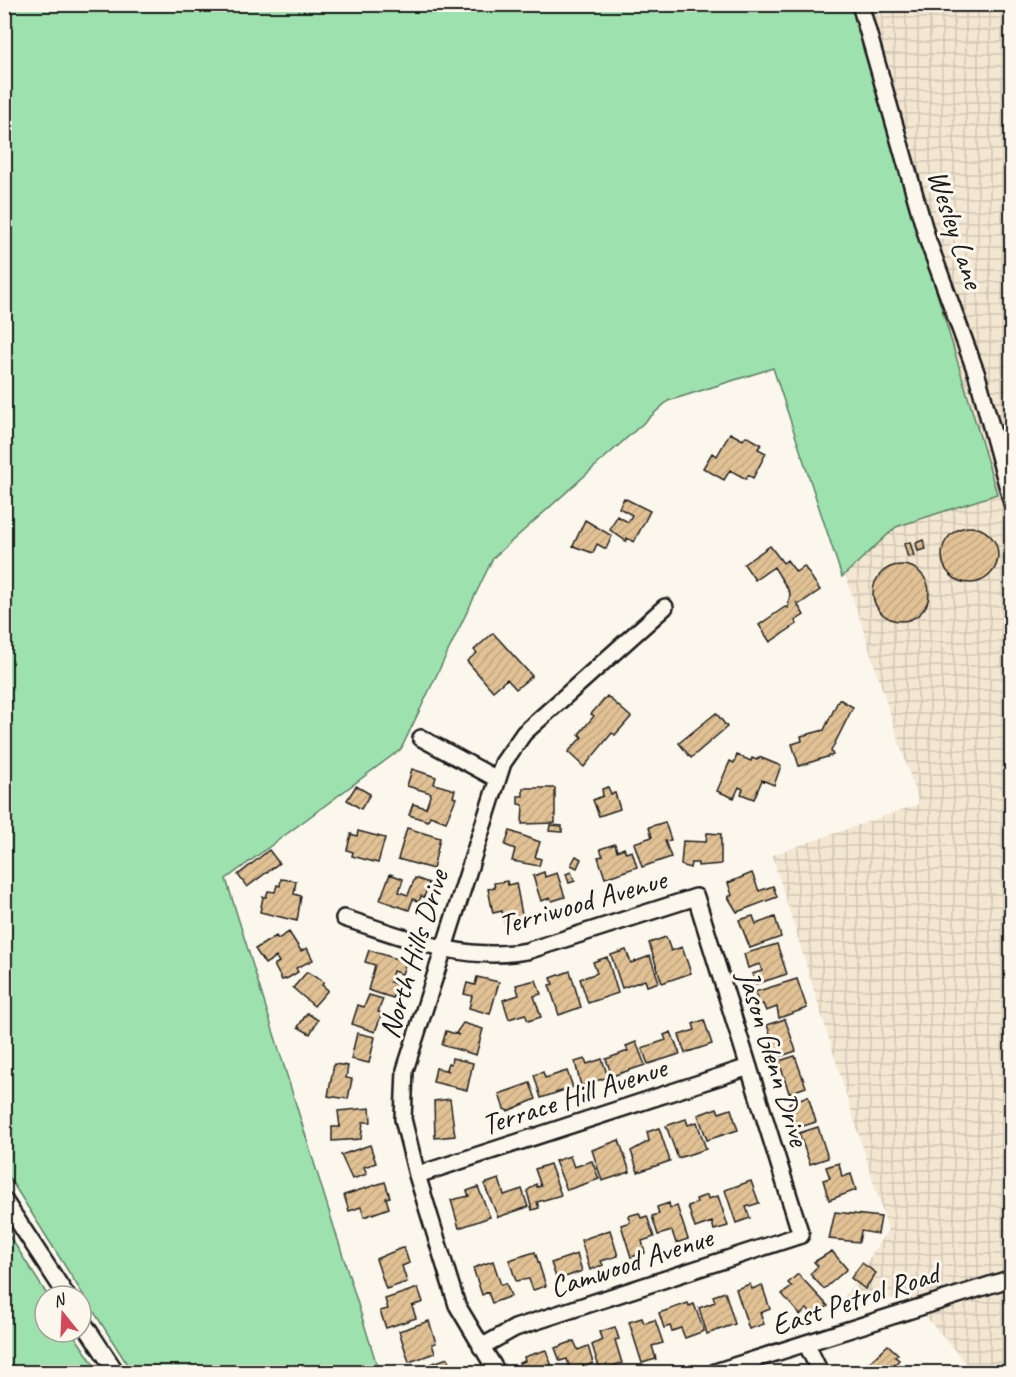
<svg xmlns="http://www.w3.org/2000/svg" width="1016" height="1377" viewBox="0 0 1016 1377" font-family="Caveat,sans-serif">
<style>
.industrial{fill:url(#industrial-grid)}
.grass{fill:#9de2ae;stroke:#5c7f65;stroke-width:1.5}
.building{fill:url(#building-hatch);stroke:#1c1c1c;stroke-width:1.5}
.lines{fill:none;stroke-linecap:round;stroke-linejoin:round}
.minor-casing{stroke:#1c1c1c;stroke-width:20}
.minor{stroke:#fbf7ec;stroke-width:15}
.labels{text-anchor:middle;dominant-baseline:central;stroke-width:6;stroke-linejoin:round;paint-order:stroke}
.street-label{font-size:30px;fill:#1c1c1c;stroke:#fbf7ec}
</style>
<defs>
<pattern id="industrial-grid" width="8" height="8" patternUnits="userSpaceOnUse" patternTransform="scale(1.5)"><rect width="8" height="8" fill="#f4e7d2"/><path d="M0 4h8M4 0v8" fill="none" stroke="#d1c6b4"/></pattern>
<pattern id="building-hatch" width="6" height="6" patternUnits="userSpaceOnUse" patternTransform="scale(1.5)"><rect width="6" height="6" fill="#e2c295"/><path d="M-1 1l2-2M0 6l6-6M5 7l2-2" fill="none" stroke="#c1a680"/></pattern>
</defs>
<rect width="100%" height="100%" fill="#fbf7ec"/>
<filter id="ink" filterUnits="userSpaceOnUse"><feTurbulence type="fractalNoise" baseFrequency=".0167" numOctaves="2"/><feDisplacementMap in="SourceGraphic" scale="12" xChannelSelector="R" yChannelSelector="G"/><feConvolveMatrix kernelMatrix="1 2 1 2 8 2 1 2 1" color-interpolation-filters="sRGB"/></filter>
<g filter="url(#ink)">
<path class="industrial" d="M734,5H1011V1372H973L911,1299L844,1298L888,1229L772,855L919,804L708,146Z"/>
<path class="grass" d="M5,5H851L997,494L896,527L842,577L773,368L668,401L493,558L401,749L226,879L379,1372H132L5,1171Z
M5,1229L48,1296H45V1332H72L99,1372H5Z"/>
<path class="building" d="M730,433L743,440L746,436L761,444L758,449L766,453L753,478L748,475L746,479L730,470L724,480L703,468L712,453L717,456Z
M624,498L650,511L634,542L627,538L626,541L610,530L617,516L628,522L632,515L619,508Z
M585,520L612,536L606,549L597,544L593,553L573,546Z
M942 555a28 28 0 1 1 56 0a28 28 0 1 1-56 0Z
M923,540L926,549L918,551L916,543Z
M910,542L914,556L908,557L904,544Z
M770,546L783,563L787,560L796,572L804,566L820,590L798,605L796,602L804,615L795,621L797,624L770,642L759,625L785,607L788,608L790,593L774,567L755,580L744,564Z
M873 593a28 28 0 1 1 56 0a28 28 0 1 1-56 0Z
M493,633L532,676L516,689L507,679L493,691L467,661L477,653L474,650Z
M607,696L631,717L615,735L612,733L584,767L568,752L582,737L579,734L594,716L591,714Z
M839,699L853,707L831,751L833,755L799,766L792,744L802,741L801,736L824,730Z
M716,713L727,727L691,758L679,743Z
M737,755L751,761L752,758L757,760L759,757L781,766L774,785L762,780L754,799L741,794L743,789L739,787L734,798L717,791L730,761L734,763Z
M412,769L436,777L434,784L455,790L453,797L456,798L446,822L430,816L428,821L409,815L413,804L426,808L431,793L407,786Z
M356,786L370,794L361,809L347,800Z
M608,787L611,794L615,793L620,809L599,816L593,800L603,796L602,789Z
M523,788H555V823L522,824L523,805L518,804V796H523Z
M665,822L671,840L665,841L671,857L642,867L634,843L652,837L649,827Z
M550,825L562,826V832L549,831Z
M407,828L440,838L433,869L398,859Z
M358,831L385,838L378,863L352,856L353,852L347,850L351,834L357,836Z
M510,831L540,842L535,857L541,859L539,866L512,861L515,849L505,845Z
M707,833L721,834V864L698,866V863H691L690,868L681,865L683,841L706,842Z
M615,844L617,851L624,848L626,853L632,851L637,867L605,878L598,857L603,856L600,849Z
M269,850L279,863L247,887L238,875Z
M576,856L581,859L577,868L571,865Z
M544,872L545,877L557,873L565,897L552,901L550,898L541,901L533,876Z
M571,872L575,881L569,883L566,874Z
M752,873L759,891L773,886L777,897L737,912L728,897L732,895L728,883Z
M390,874L403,879L399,892L408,895L415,878L429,883L424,897L421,896L419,902L413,899L409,910L380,900Z
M281,879L296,881L294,894L301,896L297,921L260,912L263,897H266L268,891L275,892L277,885L280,886Z
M507,881L508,885L516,883L523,920L505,924L502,911L493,913L488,889L495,888L494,883Z
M753,916L756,924L775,917L781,937L750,948L739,920Z
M289,932L301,951L307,948L313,960L296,968L298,972L288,978L282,980L274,965L279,962L276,957L265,964L255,949L276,936L278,939Z
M666,937L671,951L682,947L691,973L662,983L649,943Z
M777,944L787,974L756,984L752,974L762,971L760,964L748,968L744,954Z
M369,950L406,962L402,974L393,971L390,982L397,984L393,998L368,990L375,965L365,962Z
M626,950L631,963L650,956L659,982L647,986L645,980L622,988L611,955Z
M607,957L618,993L588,1003L580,979L597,973L593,962Z
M570,971L581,1007L559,1015L549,985L553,984L551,978Z
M307,972L324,982L322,985L328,990L314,1006L293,988Z
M477,977L499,982L490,1014L469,1008L472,996L464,994L467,983L475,985Z
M797,979L807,1008L779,1018L777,1007L766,1011L763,1004L759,1005L755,992Z
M536,980L541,994L534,996L541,1017L528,1021L525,1014L509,1019L503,1000L519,995L516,985Z
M369,995L383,999L378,1012L382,1013L375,1032L352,1024L358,1005L364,1007Z
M307,1013L318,1020L310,1034L298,1027Z
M785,1019L796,1051L778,1057L767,1025Z
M704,1020L712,1044L685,1053L679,1035L695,1030L693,1024Z
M463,1023L483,1029L476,1055L442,1045L446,1031L459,1035L456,1033Z
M671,1032L680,1054L648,1064L642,1048L666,1040L664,1035Z
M357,1033L375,1037L369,1063L351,1059Z
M636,1042L645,1065L612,1076L606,1059L628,1051L626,1046Z
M795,1056L806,1087L789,1093L779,1061Z
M452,1058L473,1063L467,1090L433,1082L436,1068L449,1071L446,1069L448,1063L451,1064Z
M585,1059L587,1064L602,1059L608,1077L581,1086L575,1062Z
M334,1064L348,1066L346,1078L352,1079L348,1099L328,1096Z
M567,1071L573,1087L541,1098L534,1075L543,1072L545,1078Z
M530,1083L536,1099L508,1111L504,1109L499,1094Z
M808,1096L816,1122L797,1128L789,1103Z
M450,1099L455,1136L435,1138L434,1101Z
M370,1108L371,1122H363L361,1139L332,1141V1127H340L338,1111Z
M717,1108L719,1113L731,1109L738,1130L707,1140L698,1115Z
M686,1119L688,1125L697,1122L706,1149L678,1158L666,1126Z
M818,1127L828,1158L810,1164L799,1133Z
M659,1128L670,1161L638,1172L631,1151L649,1141L647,1132Z
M619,1140L630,1172L602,1181L592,1150Z
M370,1145L376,1163L364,1167L367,1174L352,1179L341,1155Z
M570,1156L574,1167L592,1161L599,1179L567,1190L555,1161Z
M839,1163L842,1177L851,1174L856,1190L829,1200L823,1180L830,1178L826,1167Z
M550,1164L561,1195L537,1202L539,1208L532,1210L527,1191L536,1184L537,1187L541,1186L535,1169Z
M499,1179L504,1195L522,1189L528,1207L498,1217L484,1184Z
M751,1181L759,1203L746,1207L750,1218L736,1223L725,1190Z
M385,1182L390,1197L386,1198L389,1208L364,1217L361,1207L349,1211L344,1195Z
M478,1187L490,1217L459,1228L451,1200L469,1196L467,1191Z
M707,1195L708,1199L718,1196L728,1226L714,1230L712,1222L695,1228L688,1206L697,1203L696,1199Z
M669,1203L670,1208L677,1206L688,1239L676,1243L672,1231L658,1235L652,1216L659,1214L657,1207Z
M835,1212L881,1217L878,1234L861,1231L859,1242L829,1239Z
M639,1213L641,1218L647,1216L654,1237L642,1241L645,1253L631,1257L621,1225L630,1222L628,1216Z
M610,1230L618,1256L601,1261L603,1265L590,1270L581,1240Z
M404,1247L409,1263L402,1266L407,1282L386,1289L376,1259Z
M832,1251L847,1269L824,1289L810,1274L818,1266L814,1262Z
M535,1252L546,1286L533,1290L529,1279L516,1281L509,1260Z
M577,1254L582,1271L557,1280L551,1263Z
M493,1261L501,1285L506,1283L511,1296L492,1303L488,1292L482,1295L473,1268Z
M862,1263L876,1273L865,1289L851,1278Z
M798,1274L828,1306L815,1317L807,1309L800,1315L782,1294L792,1287L788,1283Z
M750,1284L752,1289L762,1285L770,1309L760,1313L764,1324L749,1329L736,1289Z
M418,1288L423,1302L412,1306L416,1318L386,1328L380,1311L388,1309L385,1299Z
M725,1292L735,1324L707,1334L699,1308L715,1302L713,1296Z
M688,1303L689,1306L694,1304L704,1331L685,1338L681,1328L672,1331L670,1326L664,1328L659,1313Z
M642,1318L644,1323L655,1320L663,1343L652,1346L656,1359L642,1363L629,1322Z
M429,1321L436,1343L432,1344L435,1353L409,1362L399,1331Z
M615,1327L619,1339L615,1340L622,1363L600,1370L592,1345L602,1340L599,1332Z
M574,1341L578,1350L588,1346L593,1363L587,1366L589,1372H571L567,1359L560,1361L555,1348Z
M888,1345L898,1354L895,1357L899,1360L889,1372H859Z
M546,1350L554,1372H522L519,1363L525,1361L524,1357Z
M448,1358L452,1371L416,1372L415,1369Z"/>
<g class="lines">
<g class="minor-casing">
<path id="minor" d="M860,4L928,241L977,375L1012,503
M421,738L497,779
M344,918C404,937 463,963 527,951L696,897L801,1235L515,1328L481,1347
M417,1175L749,1067
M4,1200L67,1296
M81,1319L116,1372
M806,1343L820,1372
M497,1372L457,1305L417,1175L403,1119L405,1070L503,763L524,733L665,607
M715,1372L1012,1278"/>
</g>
<use href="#minor" class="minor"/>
</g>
</g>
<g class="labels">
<g class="street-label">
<text transform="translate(956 229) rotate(72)">Wesley Lane</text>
<text transform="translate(582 902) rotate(-16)">Terriwood Avenue</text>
<text transform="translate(413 954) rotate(-73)">North Hills Drive</text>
<text transform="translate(774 1058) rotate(73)">Jason Glenn Drive</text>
<text transform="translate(574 1096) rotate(-18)">Terrace Hill Avenue</text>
<text transform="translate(631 1262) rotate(-18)">Camwood Avenue</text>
<text transform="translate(855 1299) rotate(-18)">East Petrol Road</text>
</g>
</g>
<rect width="1016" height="1377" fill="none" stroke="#fbf7ec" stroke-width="24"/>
<rect x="12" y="12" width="992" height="1353" fill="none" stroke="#1c1c1c" stroke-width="2" filter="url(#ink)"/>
<g transform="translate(63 1314) rotate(342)"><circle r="28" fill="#fbf7ec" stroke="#a29f99" stroke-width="1.5"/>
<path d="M0-4.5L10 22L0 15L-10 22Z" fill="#d1495b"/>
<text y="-9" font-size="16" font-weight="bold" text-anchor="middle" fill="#1c1c1c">N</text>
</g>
</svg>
